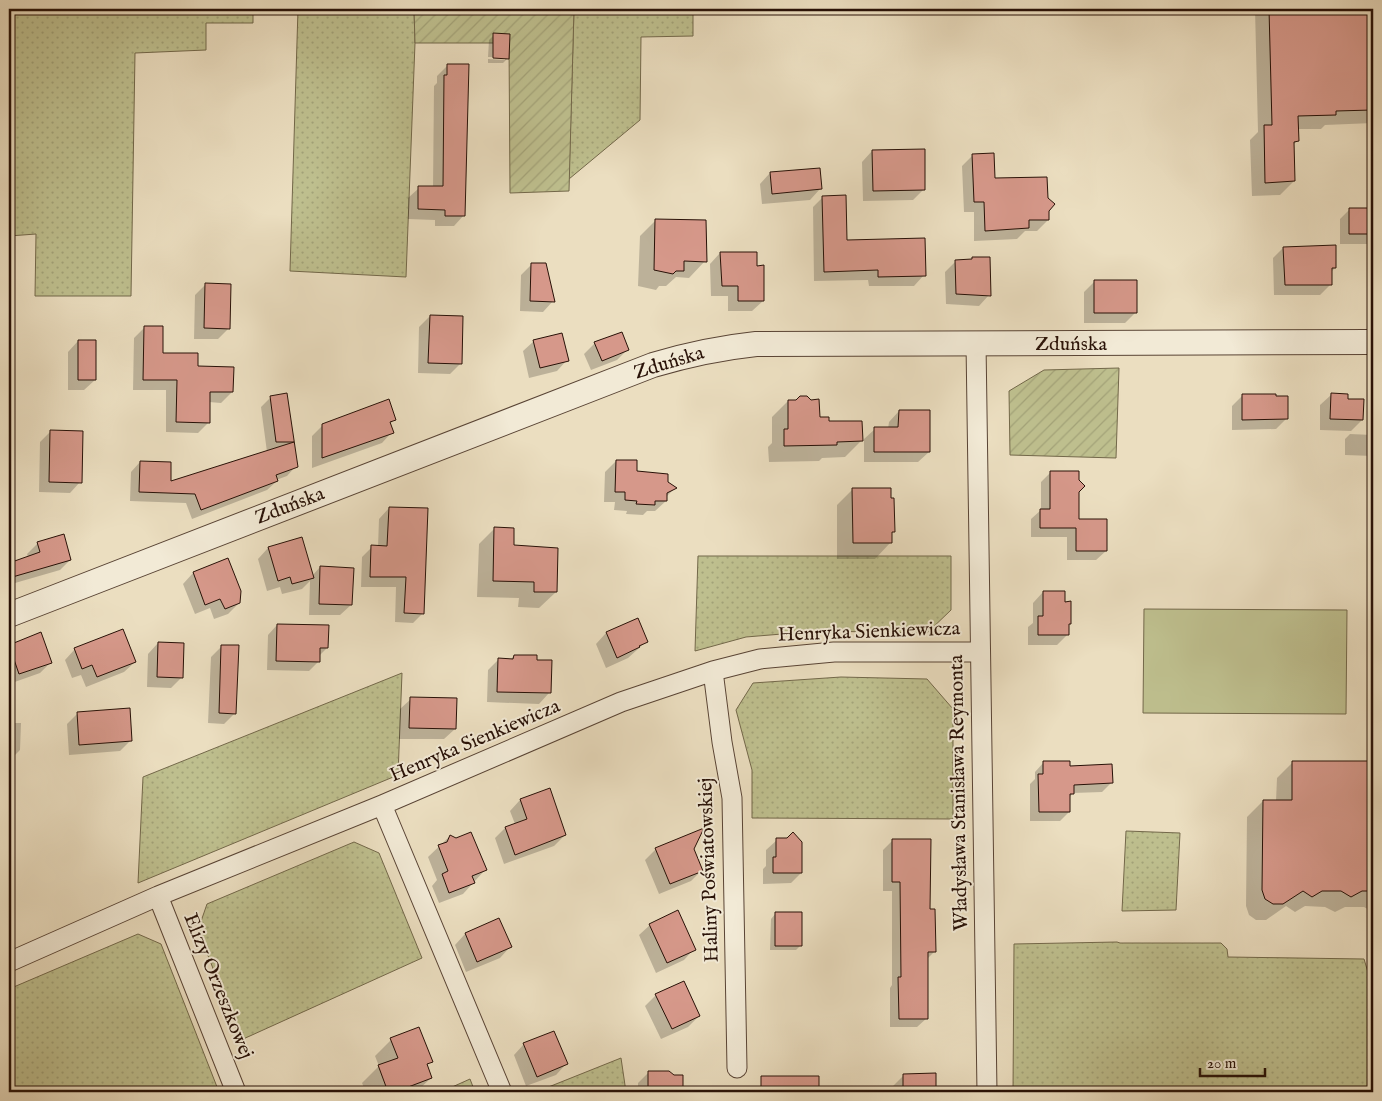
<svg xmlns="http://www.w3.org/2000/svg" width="1382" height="1101" viewBox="0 0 1382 1101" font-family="'IM FELL English',serif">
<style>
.grass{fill:url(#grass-dots);stroke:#73684a}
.garden{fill:url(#garden-furrows);stroke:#73684a}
.pitch{fill:#bebf8e;stroke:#73684a}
.shadow{fill:#0003}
.building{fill:#d6988a;stroke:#281107}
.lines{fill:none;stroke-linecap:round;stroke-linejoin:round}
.minor-casing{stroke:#594435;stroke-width:21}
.tertiary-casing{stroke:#594435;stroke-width:26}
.minor{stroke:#f2ead6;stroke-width:19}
.tertiary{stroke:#f2ead6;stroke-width:24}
.labels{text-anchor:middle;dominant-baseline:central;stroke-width:4;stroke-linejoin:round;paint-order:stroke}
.street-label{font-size:20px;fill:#281107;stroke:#f2ead6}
</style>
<defs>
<pattern id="grass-dots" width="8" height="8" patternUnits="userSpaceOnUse" patternTransform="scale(1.25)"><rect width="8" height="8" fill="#bebf8e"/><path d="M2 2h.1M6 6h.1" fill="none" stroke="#a3a379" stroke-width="1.8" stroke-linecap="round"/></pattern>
<pattern id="garden-furrows" width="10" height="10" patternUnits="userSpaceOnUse" patternTransform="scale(1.25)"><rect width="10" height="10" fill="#bebf8e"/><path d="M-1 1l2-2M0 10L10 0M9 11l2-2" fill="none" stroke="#a3a379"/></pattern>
</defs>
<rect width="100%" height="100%" fill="#ebdec0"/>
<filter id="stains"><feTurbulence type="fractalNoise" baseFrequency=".004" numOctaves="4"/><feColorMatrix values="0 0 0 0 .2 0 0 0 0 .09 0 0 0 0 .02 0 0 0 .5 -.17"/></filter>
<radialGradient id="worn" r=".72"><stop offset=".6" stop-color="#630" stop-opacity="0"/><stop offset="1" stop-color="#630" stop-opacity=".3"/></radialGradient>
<path class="grass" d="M9,9H253V23H206V50L135,53L131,296H35L36,234L9,236Z
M298,9H414L415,43L406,277L290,271Z
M574,9H693V36L641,37L640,120L569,179Z
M698,556H951V610L927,633L818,631L746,637L695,651Z
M402,673L398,775L138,883L143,777Z
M841,677L927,679L953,709V819L752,818V770L736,710L753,683Z
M1126,831L1180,833L1176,910L1122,911Z
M354,842L379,853L422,958L241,1040L198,930L207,904Z
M138,934L161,944L219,1092H9V989Z
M1117,942L1120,943H1221L1227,949L1228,957L1364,959L1373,989V1092H1013L1014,944Z
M621,1058L626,1092H536Z
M470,1079L475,1092H441Z"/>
<path class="garden" d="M414,9H574L569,191L510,193L509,43H415Z
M1119,368L1116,458L1010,455L1009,391L1044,370Z"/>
<path class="pitch" d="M1144,609L1347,610L1346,714L1143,713Z"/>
<path class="shadow" d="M1255,9H1331V15L1373,14V123L1325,125L1321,129H1297V141L1293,145L1294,181L1280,195L1252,196L1250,140L1258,132Z
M494,35L508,58L503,63H488V59L505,60V57H488L489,40Z
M448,65L464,215L454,226H435V220L408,219V198L419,188H433L434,86L437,83V76Z
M872,151L924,189L913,200L863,201L862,162Z
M973,155L993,179L1048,210V220L1037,231H1025L1017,239L974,241V212H964L962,166Z
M770,173L820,189L810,200L762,204L760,184Z
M823,197L846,241L924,275L914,286H869L868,280L814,281L813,207Z
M1350,209L1373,210V244H1340V219Z
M656,220L705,261L689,278L676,277L666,286H659L656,290L638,286L640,236Z
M1283,248L1335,268L1331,272V284L1320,295H1274L1273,258Z
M720,253L756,267L763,301L752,311H728V296H711L710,264Z
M956,261L989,295L979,306L946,304L945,272Z
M532,264L553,301L543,312L520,311L521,275Z
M1094,282L1136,312L1125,323H1084V292Z
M206,284L228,329L218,339H194L195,295Z
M430,316L461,363L450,374L418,373L419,327Z
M145,327L161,354L196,367L232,392L221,403L209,402L208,423L198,433L166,432V390H133L134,338Z
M78,341L95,380L84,390H68V352Z
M534,341L567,360L557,371L529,378L523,351Z
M595,343L627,350L617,360L591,370L584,354Z
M286,395L296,466L287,476L276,480L277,481L267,490L192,519L186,503L130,501L131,472L140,462L169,483L267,452L261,407L271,397Z
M1243,395L1287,418L1276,429L1232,430V406Z
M1331,395L1346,400L1362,420L1351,431L1320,430V405Z
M788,401H810L818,418L828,422L861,441L845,457L822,458L819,461L769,462L768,447L772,443V417Z
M899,411L929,452L918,462H864V439L875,429H888L889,422Z
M395,419L390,424L392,432L382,443L312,468V436L323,425Z
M51,431L80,482L70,493L39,492L40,442Z
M1350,434L1373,435V456L1345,455V439Z
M616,461L636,472L667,483L675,488L666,497V501L655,511H647L643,515L626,514L627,511L614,510L615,502H604L605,472Z
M1050,473L1077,492L1078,521L1106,551L1096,560H1067V537H1031V519L1041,510V482Z
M853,489L894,531L891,534V542L875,559H837V505Z
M9,492L12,511L9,515Z
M389,508L423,613L413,623L395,622L396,587H361L362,557L372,547H378L379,519Z
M495,528L556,592L539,608L518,607L519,598L477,597L479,544Z
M38,543L70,560L60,570L15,583L9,589V564L28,557L27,554Z
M268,548L312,576L320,567L351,605L340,615H309L310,581L302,589L282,594L280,587L267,591L258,559Z
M193,573L239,603L228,614L214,619L210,608L195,614L183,584Z
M1043,592L1064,603L1070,623L1067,626L1068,634L1057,645H1028V627L1033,623V603Z
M637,619L647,641L628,658L606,668L596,644L606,633Z
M277,625L327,648L319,656V661L309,671L267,670L268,635Z
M41,634L51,662L40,673L9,684V646Z
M158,643L182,677L171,688L147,687L148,654Z
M222,646L235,713L224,724L208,723L211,657Z
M75,649L135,662L124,672L86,687L81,675L72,678L65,660Z
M514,656L536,661L549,693L539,704L487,702L488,670L499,659L510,660Z
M411,699L455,729L444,739H399L400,709Z
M78,713L130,741L120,751L69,755L67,724Z
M9,723H21L20,750L10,760Z
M1044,762L1069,767L1111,783L1102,792L1073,793L1069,798V812L1060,821H1030V784L1035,779V772Z
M1293,762L1373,763V912L1364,907H1345L1335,912L1325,907L1305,906L1295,912L1286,906L1266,920H1256L1249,915L1246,906L1247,817L1263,801H1276L1277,778Z
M520,800L565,835L554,846L504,864L495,838L505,828L515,824L510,811Z
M450,836L485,870L463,894L439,903L432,886L437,880L428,857Z
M777,840L801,873L791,883L763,884V869L766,866V850Z
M893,840L929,910L934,952L927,959V1018L917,1027H890V988L892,985V891H883V850Z
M656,849H693L701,871L691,881L659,894L645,860Z
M776,913L801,945L796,950H770L771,919Z
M499,920L510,947L500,958L466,972L455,945L465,934Z
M650,925L694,949L684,960L656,973L639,935Z
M656,995L699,1016L688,1027L661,1039L645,1006Z
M391,1040L431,1061L426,1066L431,1078L416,1092H366L362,1083L379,1066L375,1056Z
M524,1044L566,1064L556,1075L526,1086L514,1055Z
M649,1072L681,1092H688H638V1083Z
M934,1075L935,1092H893V1086L903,1076Z"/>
<path class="building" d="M1269,9H1332L1333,14L1371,12L1372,110L1336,111V115L1298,116L1299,141L1294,142L1295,181L1265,183L1264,125H1272Z
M493,33L510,34L509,59L493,58Z
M447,64H469L465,216H445V210L418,209V186H443L444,75H447Z
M925,149V190L873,191L872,150Z
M994,153L995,178L1047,177L1048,198L1055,204L1049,211V220H1029V228L985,231L984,202H974L972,154Z
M820,168L822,189L772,194L770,172Z
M846,195L847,240L925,238L926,276L878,277V270L824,272L822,196Z
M1349,208H1373V234H1349Z
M655,219L706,220L707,262L684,261V271H676L673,274L654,270Z
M1336,245V268H1332V285H1285L1283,247Z
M720,252H757V266L764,265V301H738V286H722Z
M972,257H990L991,296L956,294L955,260L972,259Z
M531,263H546L555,302L530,301Z
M1094,280H1137V313H1094Z
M205,283L231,284L230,329L204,328Z
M430,315L463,316L462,364L428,363Z
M144,326H163V353H198V366L234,367L233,392H210V423L176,422L177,380H143Z
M622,332L629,350L602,361L594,342Z
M562,333L569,361L540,368L533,340Z
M78,340H96V380H78Z
M287,393L298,467L276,475L278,481L201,510L195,494L139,492L140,461L171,462V481L294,442H276L270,396Z
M1331,393L1348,394V399H1364L1363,420L1330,419Z
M1242,394H1276V396H1288V419L1242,420Z
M800,396H807L811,400L819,399L820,417H829V421H862L863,441L837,442V445L784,446V429H788V400H796Z
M389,399L396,420L390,422L394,433L322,458V424Z
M899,410H930V452H874V427H898Z
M50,430L83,431L82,483L49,482Z
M616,460H637V471L668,474V482L677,488L667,493V501H655V505L636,504L637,501L625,500V492H615Z
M1050,471H1079V480L1085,486L1079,492V519H1107V551H1076V528H1040V509H1050Z
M852,488H891V498H894L895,532H892V543H853Z
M389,507L428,508L424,614L404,613L406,577H370L371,545L387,546Z
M494,527L514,528V545L558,548L557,592H534V582L493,581Z
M64,534L71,560L9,578V563L40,552L37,542Z
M302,537L314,578L292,584L290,577L278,581L268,547Z
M228,558L241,591L240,603L225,609L220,599L205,605L193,572Z
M320,566L354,568L352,605L319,604Z
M1043,591H1065V602L1071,601V624H1069V635H1038V616H1043Z
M638,618L648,642L639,646L640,647L617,658L606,632Z
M277,624L329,625L328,648H320V662L276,661Z
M123,629L136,662L97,677L92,665L82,669L74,648Z
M41,632L52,663L19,674L9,645Z
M158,642L184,643L183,678L157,677Z
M221,645H239L236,714L219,713Z
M514,655H537V660H552L551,693L497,692L498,658L513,659Z
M410,697L457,698L456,729L409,728Z
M130,708L132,741L79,745L77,712Z
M1043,761H1070V766L1112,764L1113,783L1074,785V794H1070V812H1039L1038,774H1043Z
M1292,761H1373V891H1362L1351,897L1341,891H1322L1312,897L1303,891L1283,904H1273L1265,899L1262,890L1263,800H1292Z
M550,788L566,835L515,855L505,827L527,819L520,799Z
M704,828L694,849L703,871L670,884L655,848Z
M471,832L487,870L472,876L475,883L449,893L442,874L448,871L438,845L447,842L450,835L456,838Z
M793,832L802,842V873H773V857H776V838H787Z
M892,839H931L930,909H935L936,952H928V1019H899L898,977H901L900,882H892Z
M678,910L696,950L667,963L649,924Z
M775,912H802V946H775Z
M499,918L512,947L477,962L465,933Z
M684,981L700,1016L672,1029L655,994Z
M419,1027L433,1062L427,1064L432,1078L395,1092H388L378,1065L398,1058L390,1038Z
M554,1031L568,1064L537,1077L523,1043Z
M648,1071H669L674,1075H683V1092H648Z
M936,1073V1092H903V1074Z
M761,1076H819V1092H761Z"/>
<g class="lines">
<g class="minor-casing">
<path id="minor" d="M976,343L987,1092
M713,671L722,742L732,798L737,1068
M382,805L502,1092
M158,896L236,1092
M9,962L158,896L382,805L621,702L713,671L760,659L834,652H980"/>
</g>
<g class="tertiary-casing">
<path id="tertiary" d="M9,615L653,365C690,354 718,348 756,344L1373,342"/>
</g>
<use href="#minor" class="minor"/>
<use href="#tertiary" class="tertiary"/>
</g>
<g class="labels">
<g class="street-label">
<text x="1071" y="344">Zduńska</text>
<text transform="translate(669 363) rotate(-17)">Zduńska</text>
<text transform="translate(290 506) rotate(-21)">Zduńska</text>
<text transform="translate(869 632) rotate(-2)">Henryka Sienkiewicza</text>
<text transform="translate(475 741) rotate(-23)">Henryka Sienkiewicza</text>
<text transform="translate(959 793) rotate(-91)">Władysława Stanisława Reymonta</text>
<text transform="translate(709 870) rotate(-92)">Haliny Poświatowskiej</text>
<text transform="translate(218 986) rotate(68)">Elizy Orzeszkowej</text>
</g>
</g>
<rect width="1382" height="1101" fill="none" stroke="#ebdec0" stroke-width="30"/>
<rect x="10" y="10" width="1362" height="1081" fill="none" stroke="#281107" stroke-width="2.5"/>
<rect x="15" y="15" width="1352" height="1071" fill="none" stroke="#281107"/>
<path d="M1200 1068v8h65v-8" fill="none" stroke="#281107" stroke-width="2.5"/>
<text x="1207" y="1068" font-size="15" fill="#281107" stroke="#f2ead6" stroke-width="4" paint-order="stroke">20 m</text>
<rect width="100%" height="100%" filter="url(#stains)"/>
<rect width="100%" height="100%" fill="url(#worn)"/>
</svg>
